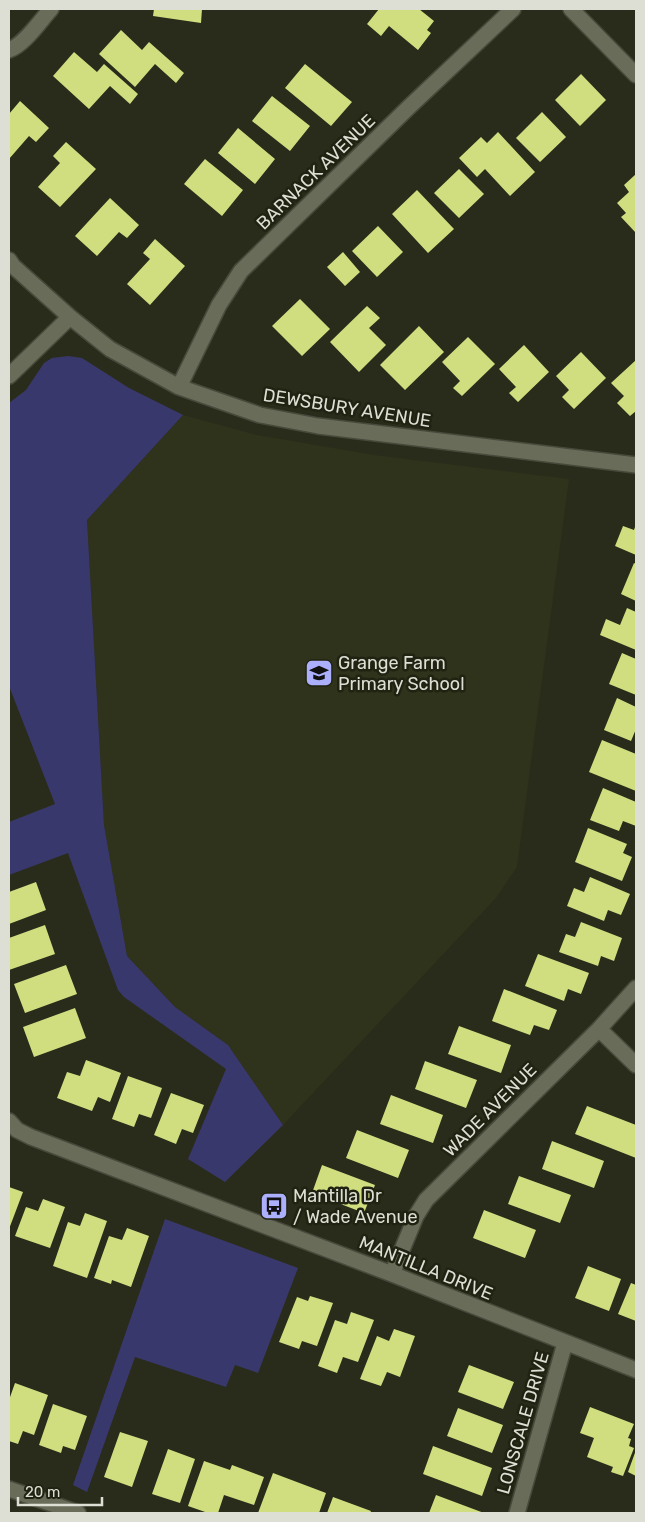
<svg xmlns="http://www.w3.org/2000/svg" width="645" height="1522" viewBox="0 0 645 1522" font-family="Rubik,sans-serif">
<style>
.built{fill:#2f331b}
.green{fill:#39386c}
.building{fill:#d0de80}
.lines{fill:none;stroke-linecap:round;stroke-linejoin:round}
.minor-casing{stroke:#474a3b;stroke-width:18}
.minor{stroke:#696c58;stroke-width:15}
.labels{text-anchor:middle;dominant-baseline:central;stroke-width:5;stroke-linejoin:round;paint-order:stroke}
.street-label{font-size:18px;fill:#dddfd4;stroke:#202311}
.poi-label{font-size:18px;fill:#dddfd4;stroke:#202311;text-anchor:start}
</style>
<rect width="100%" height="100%" fill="#2a2c1b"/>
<path class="built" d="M183,415L257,435L374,455L569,479L517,867L496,898L283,1125L228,1045L175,1007L127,956L104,825L87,520Z"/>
<path class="green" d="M68,356L82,358L129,388L183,415L87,520L104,825L127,956L175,1007L228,1045L283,1125L225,1182L188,1159L226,1069L124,997L118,990L68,853L9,875V822L55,804L9,686V403L26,390L44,363L52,358Z
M165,1219L298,1268L258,1373L235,1365L226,1387L135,1357L87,1492L73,1485Z"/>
<path class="building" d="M154,9H202L201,23L153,16Z
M379,9H419L434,21L427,30L431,33L418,50L389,26L381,36L367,24Z
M121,30L142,50L149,42L184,73L176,83L155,64L135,87L99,54Z
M74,52L97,72L104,64L138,94L130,104L110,86L89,109L53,76Z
M305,64L352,102L331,126L285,88Z
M581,74L606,100L580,126L555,100Z
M272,96L310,126L290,151L252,121Z
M20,101L49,128L36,142L29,136L9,159V114Z
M542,112L566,137L540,162L516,138Z
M238,128L275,159L255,184L218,153Z
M498,132L535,172L510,196L485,169L477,177L459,158L481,137L487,143Z
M66,142L96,169L60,207L38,187L60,163L53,156Z
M205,159L243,190L222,216L184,184Z
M459,169L484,194L459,218L434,193Z
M636,174V233L621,217L626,213L617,203L629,192L624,185Z
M417,190L454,229L428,253L392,214Z
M110,198L139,225L127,238L119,232L97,256L75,236Z
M378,226L403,252L377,277L352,251Z
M155,239L185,266L150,305L127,284L150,259L143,253Z
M343,252L360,272L345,286L327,267Z
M300,299L330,329L302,356L272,326Z
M367,306L380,318L369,328L386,345L359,372L330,342Z
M419,326L444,352L405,390L380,365Z
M468,337L495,364L462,396L453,388L460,381L442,362Z
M524,345L549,372L518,402L509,393L516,387L499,369Z
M581,352L606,378L574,409L562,397L569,390L556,376Z
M636,360V411L630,416L617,403L624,396L611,383Z
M636,524V555L615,546L623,526L634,530Z
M634,563L636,564V601L621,594Z
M627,608L636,612V650L600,635L606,619L620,625Z
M622,653L636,659V695L609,684Z
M617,698L636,707V729L631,741L604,730Z
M602,740L636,754V791L589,772Z
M603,788L636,802V826L623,821L619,831L590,820Z
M588,828L627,844L623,853L632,857L622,881L575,862Z
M590,877L630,894L621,915L608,910L604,921L567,906L574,888L584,892Z
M36,882L46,910L9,924V892Z
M581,922L622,938L614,961L601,956L598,966L559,952L566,934L575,937Z
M45,925L55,954L9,970V938Z
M538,954L589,973L581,994L568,989L564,1001L525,986Z
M66,965L77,994L25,1013L14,984Z
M504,989L557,1010L549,1030L534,1025L530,1035L492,1021Z
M75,1008L86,1038L34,1057L23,1027Z
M459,1026L511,1045L501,1073L448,1054Z
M86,1060L121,1073L110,1102L98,1097L92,1111L57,1098L67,1072L80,1076Z
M425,1061L477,1080L466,1108L415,1089Z
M128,1076L162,1088L151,1118L139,1114L134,1127L112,1119Z
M171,1093L204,1105L193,1133L182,1129L176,1144L154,1135Z
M391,1095L443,1115L433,1143L380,1124Z
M587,1106L636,1125V1158L575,1134Z
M357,1130L409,1150L398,1178L346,1158Z
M552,1141L604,1161L594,1188L542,1169Z
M322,1165L375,1185L364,1213L312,1193Z
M519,1176L571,1195L560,1223L508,1204Z
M9,1187L23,1192L9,1229Z
M43,1199L65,1207L50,1248L15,1236L26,1207L38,1211Z
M484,1210L536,1230L525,1258L473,1238Z
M85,1213L107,1221L87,1278L53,1266L68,1222L80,1226Z
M127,1228L149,1236L131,1287L112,1280L111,1284L94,1278L109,1236L122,1240Z
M588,1266L621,1279L609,1311L575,1298Z
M631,1283L636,1285V1321L618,1314Z
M310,1296L333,1303L317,1346L302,1341L299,1349L279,1342L297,1297L308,1301Z
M351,1312L374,1320L358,1362L343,1357L337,1373L318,1366L335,1320L347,1324Z
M394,1329L415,1336L400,1377L387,1372L381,1386L360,1379L377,1336L389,1341Z
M469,1365L514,1382L503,1409L458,1392Z
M15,1383L48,1395L34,1435L23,1431L18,1444L9,1441V1400Z
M53,1404L87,1416L75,1450L63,1446L61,1453L39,1445Z
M590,1407L634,1424L628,1438L631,1439L629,1446L634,1448L623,1476L611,1472L613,1467L587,1457L594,1438L580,1433Z
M458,1408L503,1425L492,1453L447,1436Z
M120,1432L148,1441L132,1487L104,1477Z
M433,1446L492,1468L482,1496L423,1474Z
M168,1449L195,1459L180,1503L152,1494Z
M636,1450V1476L628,1472Z
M204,1461L230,1470L232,1465L264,1477L254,1505L224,1495L218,1513H208L188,1506Z
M273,1473L326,1493L319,1513H258Z
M436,1495L484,1513H429Z
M333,1497L371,1511L370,1513H327Z"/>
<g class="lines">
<g class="minor-casing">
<path id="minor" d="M571,9L636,75
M9,50C24,45 40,21 51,9
M9,260L13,266L70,317L110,349L179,387L260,415L318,426L636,465
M9,376L70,317
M179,387L219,305L241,271L409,107L513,9
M599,1029L636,1065
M9,1121L17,1130L31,1137L392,1274L636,1370
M392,1274L416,1216L426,1200L599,1029L636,988
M9,1489L78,1513
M517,1513L565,1343"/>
</g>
<use href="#minor" class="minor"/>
</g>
<defs>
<g id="school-square" transform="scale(1.4375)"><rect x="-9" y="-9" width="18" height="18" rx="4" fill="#acaffb" stroke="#202311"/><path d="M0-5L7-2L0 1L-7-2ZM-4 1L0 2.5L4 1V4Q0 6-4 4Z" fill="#111"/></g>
<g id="bus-square" transform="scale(1.4375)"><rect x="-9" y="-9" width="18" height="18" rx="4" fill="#acaffb" stroke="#202311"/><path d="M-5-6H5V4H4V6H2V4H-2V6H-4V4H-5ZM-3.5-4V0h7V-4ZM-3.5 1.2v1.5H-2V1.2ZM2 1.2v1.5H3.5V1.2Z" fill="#111"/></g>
</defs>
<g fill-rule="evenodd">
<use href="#school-square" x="319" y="673"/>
<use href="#bus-square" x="274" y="1206"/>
</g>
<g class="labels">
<g class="street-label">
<text transform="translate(316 172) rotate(-44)">BARNACK AVENUE</text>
<text transform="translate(347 408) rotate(9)">DEWSBURY AVENUE</text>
<text transform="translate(490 1110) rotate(-45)">WADE AVENUE</text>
<text transform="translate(426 1268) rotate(22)">MANTILLA DRIVE</text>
<text transform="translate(523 1423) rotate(-74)">LONSCALE DRIVE</text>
</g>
<g class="poi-label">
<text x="338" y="663">Grange Farm<tspan x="338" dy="21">Primary School</tspan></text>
<text x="293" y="1196">Mantilla Dr<tspan x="293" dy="21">/ Wade Avenue</tspan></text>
</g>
</g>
<rect width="645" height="1522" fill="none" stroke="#dddfd4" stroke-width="20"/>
<path d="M18 1497v8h84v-8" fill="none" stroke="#dddfd4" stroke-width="2.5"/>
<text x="25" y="1497" font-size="15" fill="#dddfd4" stroke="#202311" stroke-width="4" paint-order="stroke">20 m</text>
</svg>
